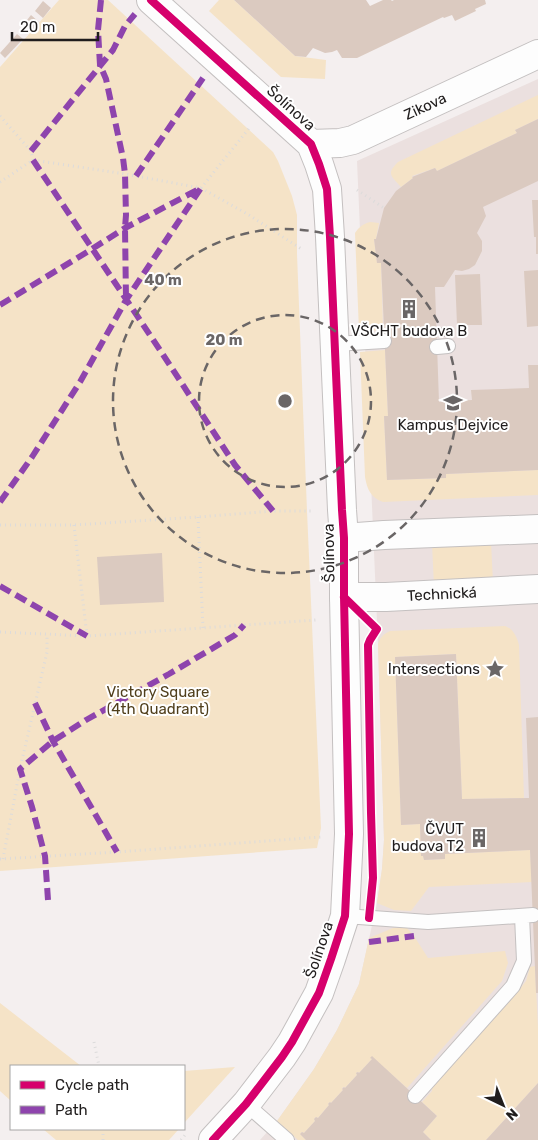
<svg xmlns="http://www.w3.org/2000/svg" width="538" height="1140" viewBox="0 0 538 1140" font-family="Rubik,sans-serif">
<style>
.built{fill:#ebe0df}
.green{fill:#f5e3c7}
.building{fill:#dbcac0}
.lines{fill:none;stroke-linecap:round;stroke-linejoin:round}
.service-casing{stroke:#c4c0c0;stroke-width:16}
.minor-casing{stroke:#c4c0c0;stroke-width:30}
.path{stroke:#dcdbdb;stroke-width:3;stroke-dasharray:1 4;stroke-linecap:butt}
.service{stroke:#fdfdfd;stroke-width:14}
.minor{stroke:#fdfdfd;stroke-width:28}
.quiet{stroke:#8e44ad;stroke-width:6;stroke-dasharray:12 6;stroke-linecap:butt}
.cycleway-casing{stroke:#fff;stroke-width:11}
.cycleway{stroke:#d6006c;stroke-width:8}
.ring{fill:none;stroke:#6a6666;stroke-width:2.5;stroke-dasharray:9 6}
.labels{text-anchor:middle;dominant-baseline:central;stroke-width:4;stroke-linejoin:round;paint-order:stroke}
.street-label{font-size:15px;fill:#201d1d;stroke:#fff}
.poi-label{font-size:15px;fill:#201d1d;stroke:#fff}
.park-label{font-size:15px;fill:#503f1c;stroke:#fff}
.centre{fill:#6a6666;stroke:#fff;stroke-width:2.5}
.ring-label{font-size:15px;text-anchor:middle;font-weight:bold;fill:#6a6666;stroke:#fff;stroke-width:4;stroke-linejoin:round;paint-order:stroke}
</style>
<rect width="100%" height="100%" fill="#f4efef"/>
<path class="built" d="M538,79V1140H260L277,1121L314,1069L337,1030L359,984L377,903L382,869L384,840L378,644L357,161Z"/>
<path class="green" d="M59,0H108L273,152L278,161L292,196L297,215V254L307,511L321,828L317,848L0,871V67Z
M219,0H234L295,56L326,60L325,79L281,77L209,11Z
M538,95V119L515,130L517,133L437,171L435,168L412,176L413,178L401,187C391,176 386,174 398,162Z
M370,222L379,223L376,239H374L377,263H381L383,330L359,331L355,233C359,227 363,224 370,222Z
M385,350L388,416H384L387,480L445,478L446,474L538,470V495L383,502C371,498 367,489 365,477L360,352Z
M491,542L493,583L434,586L432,544Z
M505,626C514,629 517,638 519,645L524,798L462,799L456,654L395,657L401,825L420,824L421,856H423L424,860L445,859V854L530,850L532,882L429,887L411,911L394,910L377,903L382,869L384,840L378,644C380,638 383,634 390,631Z
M393,928H407L414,936L428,958L505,951L508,963L502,981L407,1088L372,1057L371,1058L372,1059L359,1073L358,1072L356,1073L357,1075L345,1088L344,1087L342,1088L343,1090L331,1103L330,1102L328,1104L329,1105L318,1118L316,1117L314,1119L315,1121L304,1133L302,1132L300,1134L306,1140H298L277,1121L314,1069L337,1030L359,984L369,938Z
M535,966L538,1028V1083L486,1140H431L423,1132L437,1116L422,1102L432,1091V1087L519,990L526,981L530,967Z
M0,1003L81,1066H11V1101L0,1091Z
M235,1067L184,1123V1071Z
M43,1129H179L169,1140H56Z"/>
<path class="building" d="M234,0H366L370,6L383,0H391L392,1L394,0H485L486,4L475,9L476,11L455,21L452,15L444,18L443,17L357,58H342L337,50L332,52L325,53L313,48L306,57L295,56Z
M43,1L51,8L43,18L35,11Z
M31,15L39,22L31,32L23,25Z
M17,34L23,39L5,58L0,53Z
M538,119V181L483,207L486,216L477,233L482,241V251L475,265L469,269L462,271L455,270L444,287H435L439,402L472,400L471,390L529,388L528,365H538V470L446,474V478L387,480L384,416H388L381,263H377L374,239H376L384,208L396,191L413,178L412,177L435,168L437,171L517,133L515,130Z
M532,200H538V254H536V237H534Z
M538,270V326L527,327L524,271Z
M480,274L482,325H457L455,275Z
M162,553L164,602L100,605L97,557Z
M456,654L462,799L529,798L526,718L538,717V993H536L530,850L445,854V859L424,860L423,856H421L420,824L401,825L395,657Z
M372,1056L437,1116L423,1132L431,1140H306L300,1134L302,1132L304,1133L315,1121L314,1119L316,1117L318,1118L329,1105L328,1104L330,1102L331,1103L343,1090L342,1089L344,1087L345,1088L357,1075L356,1073L358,1072L359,1073L372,1059L370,1058Z
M538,1083V1140H486Z"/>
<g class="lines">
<g class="service-casing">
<path id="service" d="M335,344L384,341
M437,347L448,346
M345,916L428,922L533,915
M415,1096L513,986L524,961L522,916
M246,1104L287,1140"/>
</g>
<g class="minor-casing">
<g id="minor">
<path d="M151,0L311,144L319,164L327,189L330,237L342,510L344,538V597L349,834L345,916L331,959L319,993L292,1042L282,1057L246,1104L213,1140"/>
<path id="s1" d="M311,144L340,143L353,140L538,54"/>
<path d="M344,538L384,535L538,529"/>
<path id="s2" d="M344,597H386L538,589"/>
</g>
</g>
<path class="path" d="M0,116L31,151L33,160
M0,182L33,160L125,174L201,188L249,215L303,250
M201,188L251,126
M357,190L384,208
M198,517L203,628
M0,525H74L198,517L273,511H312
M74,525L87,636
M0,632L87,636L316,620
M0,859L117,852L321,837
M3,859L20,769L47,652V634
M94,1042L99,1066
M103,1129V1140
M181,1140L185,1135"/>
<use href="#service" class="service"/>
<use href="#minor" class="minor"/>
<path class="quiet" d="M101,0L98,30L100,65L106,79L123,158L125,174L126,215L125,228L126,299
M31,151L113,50L125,26L135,14
M33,160L160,350L235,465L273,511
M136,176L203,78
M0,305L92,249L125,228L201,188
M0,502L32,457L80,382L126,300L201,188
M0,586L87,636
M35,703L53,741L117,852
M48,900L45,856L32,807L20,769L53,741L86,720L169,674L235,635L244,625
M369,942L414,936"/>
<g class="cycleway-casing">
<path id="cycleway" d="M151,0L311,144L319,164L327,189L330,237L342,510L344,538V597L349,834L345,916L331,959L319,993L292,1042L282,1057L246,1104L213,1140
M344,597L377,629L370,640L368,645L371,813L373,878L369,918"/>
</g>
<use href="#cycleway" class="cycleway"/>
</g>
<g class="ring">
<circle cx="285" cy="401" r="86"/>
<circle cx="285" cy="401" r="172"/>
</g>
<defs>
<g id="building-bare" transform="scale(1.5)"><path d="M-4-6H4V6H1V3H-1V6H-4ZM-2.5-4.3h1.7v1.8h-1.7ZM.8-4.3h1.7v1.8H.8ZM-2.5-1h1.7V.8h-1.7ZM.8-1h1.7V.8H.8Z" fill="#6a6666" stroke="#fff" stroke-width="2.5" paint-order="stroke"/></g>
<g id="university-bare" transform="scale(1.5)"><path d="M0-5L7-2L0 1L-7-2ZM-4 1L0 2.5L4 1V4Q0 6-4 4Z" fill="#6a6666" stroke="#fff" stroke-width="2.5" paint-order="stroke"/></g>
<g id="sight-bare" transform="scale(1.5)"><path d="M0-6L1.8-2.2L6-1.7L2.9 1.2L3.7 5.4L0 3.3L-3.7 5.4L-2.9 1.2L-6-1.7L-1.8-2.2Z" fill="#6a6666" stroke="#fff" stroke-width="2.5" paint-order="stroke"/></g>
</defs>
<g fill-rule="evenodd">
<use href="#building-bare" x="409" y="309"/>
<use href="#university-bare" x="453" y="403"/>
<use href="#sight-bare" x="495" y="669"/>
<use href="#building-bare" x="479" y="838"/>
</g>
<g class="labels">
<g class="street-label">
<text stroke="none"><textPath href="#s1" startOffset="122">Zikova</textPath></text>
<text transform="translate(291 108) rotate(42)">Šolínova</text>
<text transform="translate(329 553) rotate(-91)">Šolínova</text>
<text stroke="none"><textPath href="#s2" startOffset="98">Technická</textPath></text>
<text transform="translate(319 950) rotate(-71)">Šolínova</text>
</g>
<g class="poi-label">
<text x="409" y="331">VŠCHT budova B</text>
<text x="453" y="425">Kampus Dejvice</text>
<text x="480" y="669" text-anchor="end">Intersections</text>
<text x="464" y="829" text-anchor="end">ČVUT<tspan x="464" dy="17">budova T2</tspan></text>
</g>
<g class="park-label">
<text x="158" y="692">Victory Square<tspan x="158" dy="17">(4th Quadrant)</tspan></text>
</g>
</g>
<circle cx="285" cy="401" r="8" class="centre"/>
<g class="ring-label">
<text x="163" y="285">40 m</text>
<text x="224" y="345">20 m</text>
</g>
<rect x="10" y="1065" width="175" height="65" fill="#ffffff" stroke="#a6a5a5"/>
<rect x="20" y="1081" width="25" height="8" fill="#d6006c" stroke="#a6a5a5"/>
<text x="55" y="1090" font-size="15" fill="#201d1d">Cycle path</text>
<rect x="20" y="1106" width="25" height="8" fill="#8e44ad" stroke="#a6a5a5"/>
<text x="55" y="1115" font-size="15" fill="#201d1d">Path</text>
<g transform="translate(503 1105) rotate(137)" stroke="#ffffff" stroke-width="4" paint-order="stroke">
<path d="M0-4L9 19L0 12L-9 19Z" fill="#201d1d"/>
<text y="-8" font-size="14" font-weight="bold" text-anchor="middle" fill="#201d1d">N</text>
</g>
<path d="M12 32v8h86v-8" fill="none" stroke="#201d1d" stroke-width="2.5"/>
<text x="20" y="32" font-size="15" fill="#201d1d" stroke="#ffffff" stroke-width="4" paint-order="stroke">20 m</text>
</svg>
